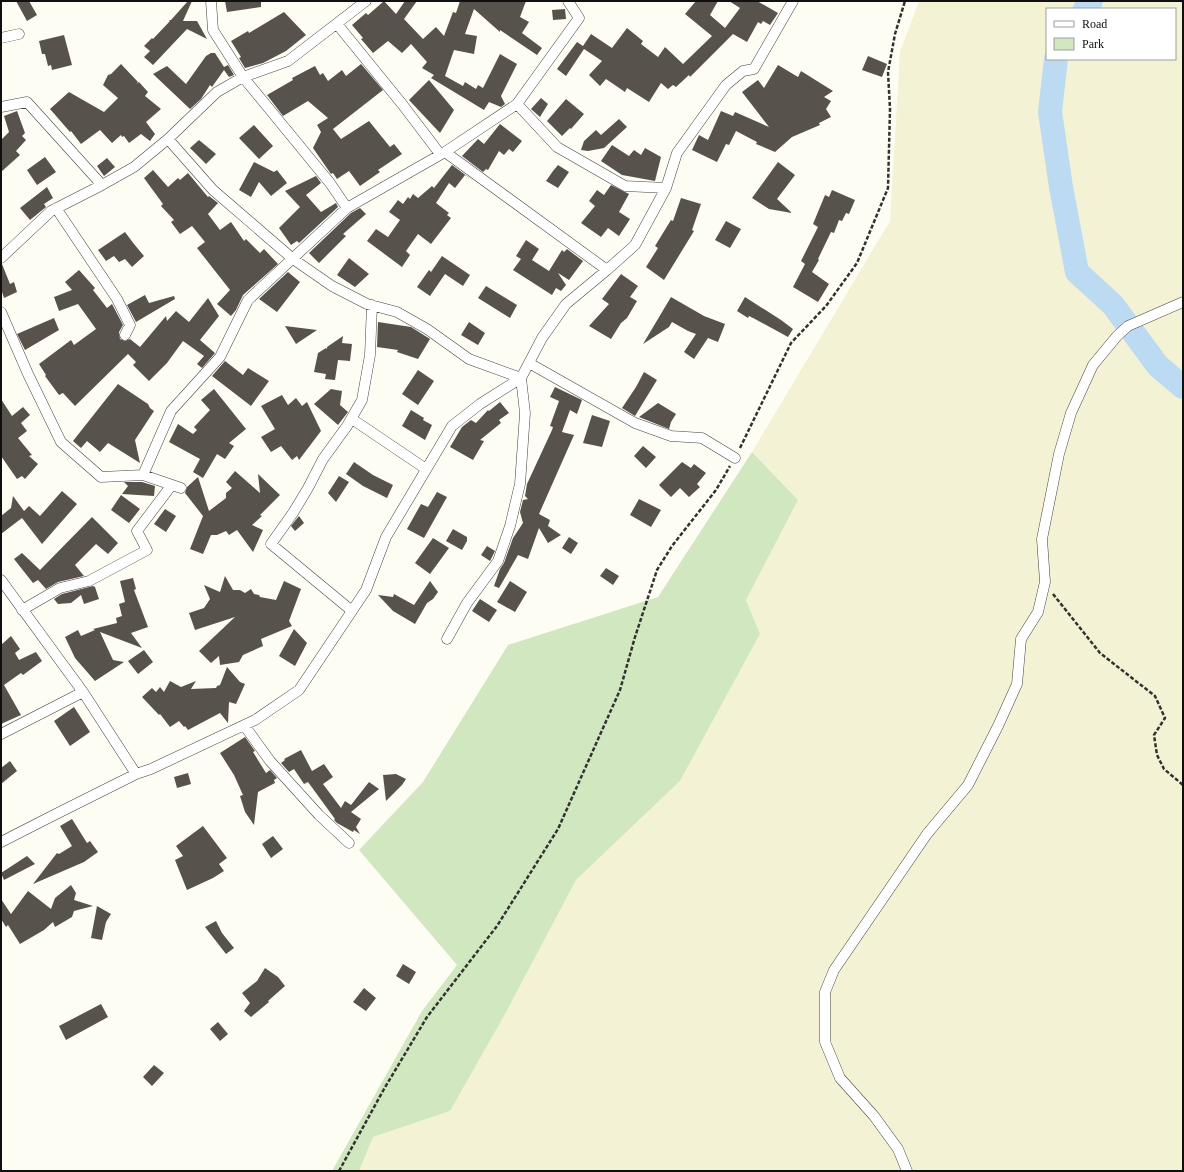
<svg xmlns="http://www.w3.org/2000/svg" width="1184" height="1172" viewBox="0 0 1184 1172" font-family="'Times New Roman',serif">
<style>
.farmland{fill:#f3f2d5;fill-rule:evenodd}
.green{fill:#d1e7bf}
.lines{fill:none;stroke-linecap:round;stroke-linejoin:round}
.river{stroke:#bcdaf2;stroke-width:24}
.building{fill:#58524d}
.minor-casing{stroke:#434343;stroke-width:11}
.path{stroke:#323232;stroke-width:2.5;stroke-dasharray:4 2;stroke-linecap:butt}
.minor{stroke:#fff;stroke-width:10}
</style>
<rect width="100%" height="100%" fill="#fefdf3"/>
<path class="farmland" d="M919,1H1183V1171H359L373,1137L450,1111L504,1016L576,880L680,781L760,634L746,600L798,500L752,452L890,221L900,52ZM1047,9H1175V59H1047Z"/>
<path class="green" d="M752,452L798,500L746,600L760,634L680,781L576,880L504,1016L450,1111L373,1137L359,1171H332L422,1011L457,965L359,850L423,782L508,645L658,597Z"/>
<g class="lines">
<path class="river" d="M1085,9L1091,1
M1056,59L1050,112L1061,187L1077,272L1113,305L1158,366L1183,387"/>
</g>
<path class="building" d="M16,1H29L37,15L27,21Z
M188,1H192L183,21H197L207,39L187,29L153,65L144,57L150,51L144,46L152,38L153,39L170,21L169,20H171Z
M225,1H261V7L227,12Z
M384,1L396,14L405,1H417L404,19L423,39L436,27L444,36L453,12L456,13L460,1H526L520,17L529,22L522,33L542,48L537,55L500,30V32L474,9L465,34L477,36L474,54L454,50L445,76L463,86L465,82L476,89L478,85L483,88L500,54L517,64L501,96L505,104L501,107L489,102L484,110L431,78L434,75L422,68L427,62L411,44L402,53L388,41L373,53L361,39L363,38L352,25L366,13L368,15Z
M696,1H718L710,15L725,28L740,8L729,1H757L778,13L770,25L763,21L761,24L758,22L747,42L733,34L690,77L689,75L676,87L673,85L668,89L661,83L649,102L627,88L625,92L606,79L600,86L589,75L602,61L584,49L566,76L557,69L577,42L583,46L591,34L612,48L627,28L643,41L641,44L658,57L665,47L683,64L712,36L685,14Z
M565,9L566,19L553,20L552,10Z
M284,12L306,35L286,51L263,63L245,68L239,58L241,57L231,41L248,31L249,33Z
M64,35L72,65L52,70L51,65L48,66L45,54H42L39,41Z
M211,53H215L224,67L228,65L234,75L229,77L224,70L212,87L210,85L201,99L190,109L153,74L167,66L186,84L206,56Z
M868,56L887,64L882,77L862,70Z
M121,64L138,82L136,84L139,82L148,92L145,96L161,109L146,122L155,134L150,141L141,134L129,143L124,136L122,137L121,135L112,143L100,130L81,144L71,131L70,132L50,109L69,92L104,112L118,98L103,85L108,75L111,74Z
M361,64L383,90L333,129L341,139L369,121L390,147L394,144L402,154L378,170L380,172L360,186L349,171L337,179L333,173L331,174L313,148L321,132L317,125L328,118L308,101L283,116L267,95L293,80L292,78L315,66L320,75L323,73L328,81L342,70L346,76Z
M778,65L798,77L801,71L833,91L824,97L831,101L826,109L831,117L819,123L820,125L792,137L775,152L756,144L757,142L736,131L729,145L726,144L717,162L692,150L699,135L708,140L721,111L733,116L735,112L769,127L742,92L758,80L764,88Z
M429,80L454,110L440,133L409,100Z
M541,98L548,104L540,117L531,109Z
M566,99L584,114L571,129L570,128L562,136L547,121Z
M17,111L25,133L22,136L26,140L16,151L20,155L1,172V140L9,132L4,116Z
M619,119L627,127L604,148L588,151L581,150L584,141L596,130L601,135Z
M500,124L522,141L513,152L509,149L504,155L499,151L488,170L486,169L483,172L462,156L478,139L484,144Z
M254,125L273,146L259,159L239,138Z
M199,140L216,154L206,164L190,148Z
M612,145L629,156L634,150L641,155L645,148L661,157L655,181L622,175L601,161Z
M45,157L56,172L37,185L27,170Z
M107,158L115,167L104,176L97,166Z
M254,162L274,172L277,170L287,183L271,196L259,182L251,197L239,190Z
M778,162L795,175L777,199L792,213L769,209L752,198Z
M452,165L475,182L465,175L455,188L449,183L436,203L449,213L447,215L451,218L431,244L418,234L406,251L410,255L402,267L367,241L376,229L388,237L400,220L389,212L398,200L403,204L408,197L410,199L413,194L418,198L432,186L434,188Z
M558,165L569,172L558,188L546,181L553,171Z
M153,170L168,187L178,178L180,180L188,173L208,197L209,196L218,203L208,214L220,230L231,222L244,241L246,239L260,253L264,249L278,264L243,295L236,310L231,316L217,304L230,290L197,248L205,242L192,226L180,234L171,222L174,220L161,206L163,204L144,178Z
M316,176L321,183L306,195L321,212L336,203L338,207L299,243L297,241L291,245L279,228L300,207L285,191Z
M611,185L629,194L619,212L630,219L619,236L608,228L601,237L581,223L595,206L589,201L597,190L604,195Z
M47,187L53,198L44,204L46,207L30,220L20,208Z
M832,190L855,200L849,214L846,213L842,221L839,220L834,233L831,232L818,259L819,260L812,272L829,284L818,302L793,287L805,264L801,261L818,227L813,224L825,195L829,197Z
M681,198L701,204L692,230L694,231L664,280L646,267L658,248L655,246L671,220L673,221Z
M360,208L366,214L343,234L346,236L319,263L309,253L351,213Z
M726,221L741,229L730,248L715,240Z
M125,232L134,244L144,256L132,267L125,259L119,262L114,256L106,261L98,250Z
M526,240L539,249L532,260L549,271L562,250L564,252L567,249L583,261L569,280L558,273L566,285L561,291L556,288L552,295L513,270L521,259L516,256Z
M442,256L470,275L463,286L445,274L430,296L417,287L429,270L431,272Z
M349,258L369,274L355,287L337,275Z
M1,264H2L10,284L14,282L17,292L4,298L1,289Z
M79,270L95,288L93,290L107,308L112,304L123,325L119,332L120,339L125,341L130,339L140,347L166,316L167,321L176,311L189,322L208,298L219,316L200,340L215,353L202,368L197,364L204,356L183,341L167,363L149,381L133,365L136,362L128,354L75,406L63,393L59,395L45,376L46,375L39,364L71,340L74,345L96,329L78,304L59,311L54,297L72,290L65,282Z
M288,272L300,282L277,312L259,299Z
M621,274L638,286L630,297L637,301L627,318L621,323L611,339L589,326L609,304L602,299Z
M486,286L517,305L510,318L478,298Z
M145,295L149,303L174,296L175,299L136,322L127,305Z
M671,297L704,316L725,324L718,342L708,338L694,359L684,352L696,334L688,331L672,322L669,327L643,344Z
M745,297L781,320L793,329L788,337L755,319L749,316L748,318L737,311Z
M54,318L59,330L25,350L17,334Z
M378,322L411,327L430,339L418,359L397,352L398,350L377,347Z
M469,322L485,333L478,345L461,335Z
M285,326L317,330L296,344Z
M343,336L342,343L352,344L350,361L338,360L335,380L325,379L326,374L314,372L318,353L326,348L327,349V347Z
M225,361L243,375L248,368L269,381L251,406L212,376Z
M418,370L434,381L418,405L402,394Z
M644,372L657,380L635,416L622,408L636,387Z
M118,384L148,404L150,408L154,411L135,440L140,463L108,443L100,452L87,441L81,448L73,441Z
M555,387L582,400L577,414L570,410L562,432L574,435L539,514L550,520L548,526L561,535L548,543L539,528L528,559L518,555L499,588L494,586L500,569L504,563L513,538L523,523L520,512L523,500L528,499L525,496L527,484L552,430L553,427L550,426L559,401L550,397Z
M214,389L246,429L229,443L234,446L225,459L217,454L203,478L193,472L200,459L169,442L178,424L193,434L197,430L194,427L210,410L201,400Z
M331,389L342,391L340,405L348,412L338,425L314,404Z
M282,395L288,405L296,398L302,406L307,402L321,431L299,460L297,456L292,460L281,446L271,452L261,437L275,429L261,406Z
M1,399L12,416L23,407L30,415L21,423L27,431L18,438L32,455L29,456L38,464L25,479L22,476L17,479L1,456Z
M500,402L509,413L499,420L501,423L480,440L484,441L473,460L450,447L462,427L471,420L476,423L488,410L489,411Z
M658,403L676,414L671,422L669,429L639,417Z
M411,410L424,418L423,420L432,425L425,440L402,426Z
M592,415L610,421L602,447L583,443Z
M643,446L656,457L646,468L634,456Z
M354,462L373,475L393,485L387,498L363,486L346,474Z
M682,462L691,468L694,464L706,473L697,484L700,487L689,497L680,488L671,497L659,485Z
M235,471L260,493L258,474L280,495L260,515L262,516L252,525L263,530L253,552L237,530L229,535L226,531L217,535H211L203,554L190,549L203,516L185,493L187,487L198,477L209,511L226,498V493L232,488L226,482Z
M339,476L349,482L336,502L328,493Z
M124,482H142L155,486L154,496L122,494L128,486Z
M62,491L77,504L42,544L22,518L1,534V516L11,508L13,496L24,511L29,506L40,516Z
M437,492L447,497L424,538L407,529L421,504L428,507Z
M121,495L140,509L129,523L111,510Z
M639,499L661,510L651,527L630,515Z
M165,509L176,516L166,532L154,524Z
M299,516L304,523L295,531L291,526Z
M92,517L118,543L108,554L96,544L75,565L84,576L58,582L46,589L38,580L33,583L14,559L22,553L40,570Z
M453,529L467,537V541L462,550L446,541Z
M569,537L578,543L571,554L562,548Z
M433,538L449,548L430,574L415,563Z
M487,546L495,551L490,561L481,555Z
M606,568L619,576L613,585L600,576Z
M225,576L233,590H240L245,593L251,589L254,594L259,595L260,597L276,600L284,581L301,589L289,621L292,626L261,639L263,646L243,655L239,662L220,665L219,656L211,663L199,651L235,617L195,630L189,613L204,608L210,599L204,585L220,592Z
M133,578L136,589L134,590L148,627L131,633L142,648L100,632L113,660L124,662L95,681L75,658L65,637L78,630L81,636L95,630L93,629L117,623L116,618L122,616L119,604L125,602L120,581Z
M430,581L438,592L433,599L427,603L415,624L393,611L378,595L393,597L394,594L414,605Z
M510,581L527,592L515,612L497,602Z
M93,586L95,587L99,599L84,604L81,595L71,603L58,604L54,599L62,594Z
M480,599L497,610L489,622L472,611Z
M294,629L307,643L295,666L279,656Z
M11,636L20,649L15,653L19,660L36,652L42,661L23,675L21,673L4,685L21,715L1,724V645Z
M144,650L153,662L138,674L128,661Z
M227,667L240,682L245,684L236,704L229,702L228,723L220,713L188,730L185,726L184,727L179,721L170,727L160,714L159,715L142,697L152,688L156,692L160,687L164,692L170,681L181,687L196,681L191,689L216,688L217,686L220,685Z
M74,707L90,732L70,746L54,721Z
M245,737L255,751L253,752L266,773L270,770L277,778L274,780L275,783L258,792L254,825L245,812L240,796L243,795L234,775L220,753Z
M301,750L312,771L324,764L333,777L323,784L341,808L345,801L351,805L369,782L379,789L351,812L361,819L356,827L360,834L354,830L353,832L337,823L334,820L335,819L308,782L304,784L294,769L289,772L281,763L285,760L284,759Z
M10,761L17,771L1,784V768Z
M188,773L191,784L177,788L174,777Z
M396,774L406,779L402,785L386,801L383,775Z
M72,819L87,843L90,841L98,852L84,862L33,884L57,853L59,854L72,846L60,826Z
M203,826L227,858L219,864L224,871L213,878L187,890L175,860L183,856L176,846Z
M273,836L283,849L271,858L262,844Z
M27,856L35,864L4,880L1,873Z
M71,885L76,893L74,900L93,906L74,911L72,917L55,927L53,922L44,930L20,944L8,925L6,927L1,919V899L11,914L28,891L51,909L55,898Z
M97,906L111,914L106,922L102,940L91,938Z
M216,921L222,933L234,948L226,954L205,927Z
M403,964L416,972L409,984L396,976Z
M265,968L278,977L285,986L268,1001L269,1002L251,1017L244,1011L250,1003L242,993L257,981Z
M364,988L376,998L366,1011L353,1002Z
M101,1004L108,1017L66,1040L59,1026Z
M218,1022L228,1034L220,1041L210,1029Z
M154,1065L164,1073L152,1086L143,1077Z"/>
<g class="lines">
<g class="minor-casing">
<path id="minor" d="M211,1L213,30L243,77L330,183L347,208
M337,24L402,104L440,154
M1,38L19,34
M517,104L557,147L625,186L666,188
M1,107L27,102L102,185
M168,139L213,190L293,259L332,286L367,304L397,312L427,329L469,359L521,378
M445,152L607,270
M56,208L117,299L130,325L125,335
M1,258L51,211L102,185L134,167L168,139L217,92L243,77L288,61L366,1
M1,312L28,374L61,442L101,477L143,475L171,411L220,357L248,300L347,208L445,152L517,104L579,18L568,1
M529,363L635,423L671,436L702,438L735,458
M352,419L426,469
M143,475L181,488
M1,580L83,692L136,774
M22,610L60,588L89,581L147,550L137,531L171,486
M352,611L271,544L293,513L308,488L323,459L347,426L362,400L370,355L372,305
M447,639L467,603L498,561L510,526L520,484L525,413L521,378
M244,725L270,761L319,815L349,843
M1,734L83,692
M1,842L58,813L136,774L151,769L255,720L299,690L366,590L386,537L452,426L480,404L521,378L542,338L566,304L607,270L635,245L666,188L677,153L726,85L743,71L754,69L793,1
M907,1171L898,1149L874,1116L840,1078L825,1042V992L834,970L927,834L968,785L998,726L1017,684L1021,639L1038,612L1045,582L1042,539L1059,454L1071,413L1093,365L1117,336L1128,326L1183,302"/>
</g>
<path class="path" d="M740,448L791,343L826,306L857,263L888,188L890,109L888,72L895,34L905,1
M1053,594L1100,653L1155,696L1165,718L1154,735L1157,755L1164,769L1183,785
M339,1171L384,1089L427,1017L497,926L558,829L620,690L635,637L657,570L672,546L716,490L730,466"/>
<use href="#minor" class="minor"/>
</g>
<rect width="1184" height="1172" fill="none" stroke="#101010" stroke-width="4"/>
<rect x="1046" y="8" width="130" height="52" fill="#ffffff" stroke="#9f9f9f"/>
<rect x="1054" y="21" width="20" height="6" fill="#ffffff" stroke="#9f9f9f"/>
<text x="1082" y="28" font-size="12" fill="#101010">Road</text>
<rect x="1054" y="38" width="20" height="12" fill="#d1e7bf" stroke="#9f9f9f"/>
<text x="1082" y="48" font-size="12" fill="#101010">Park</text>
</svg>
